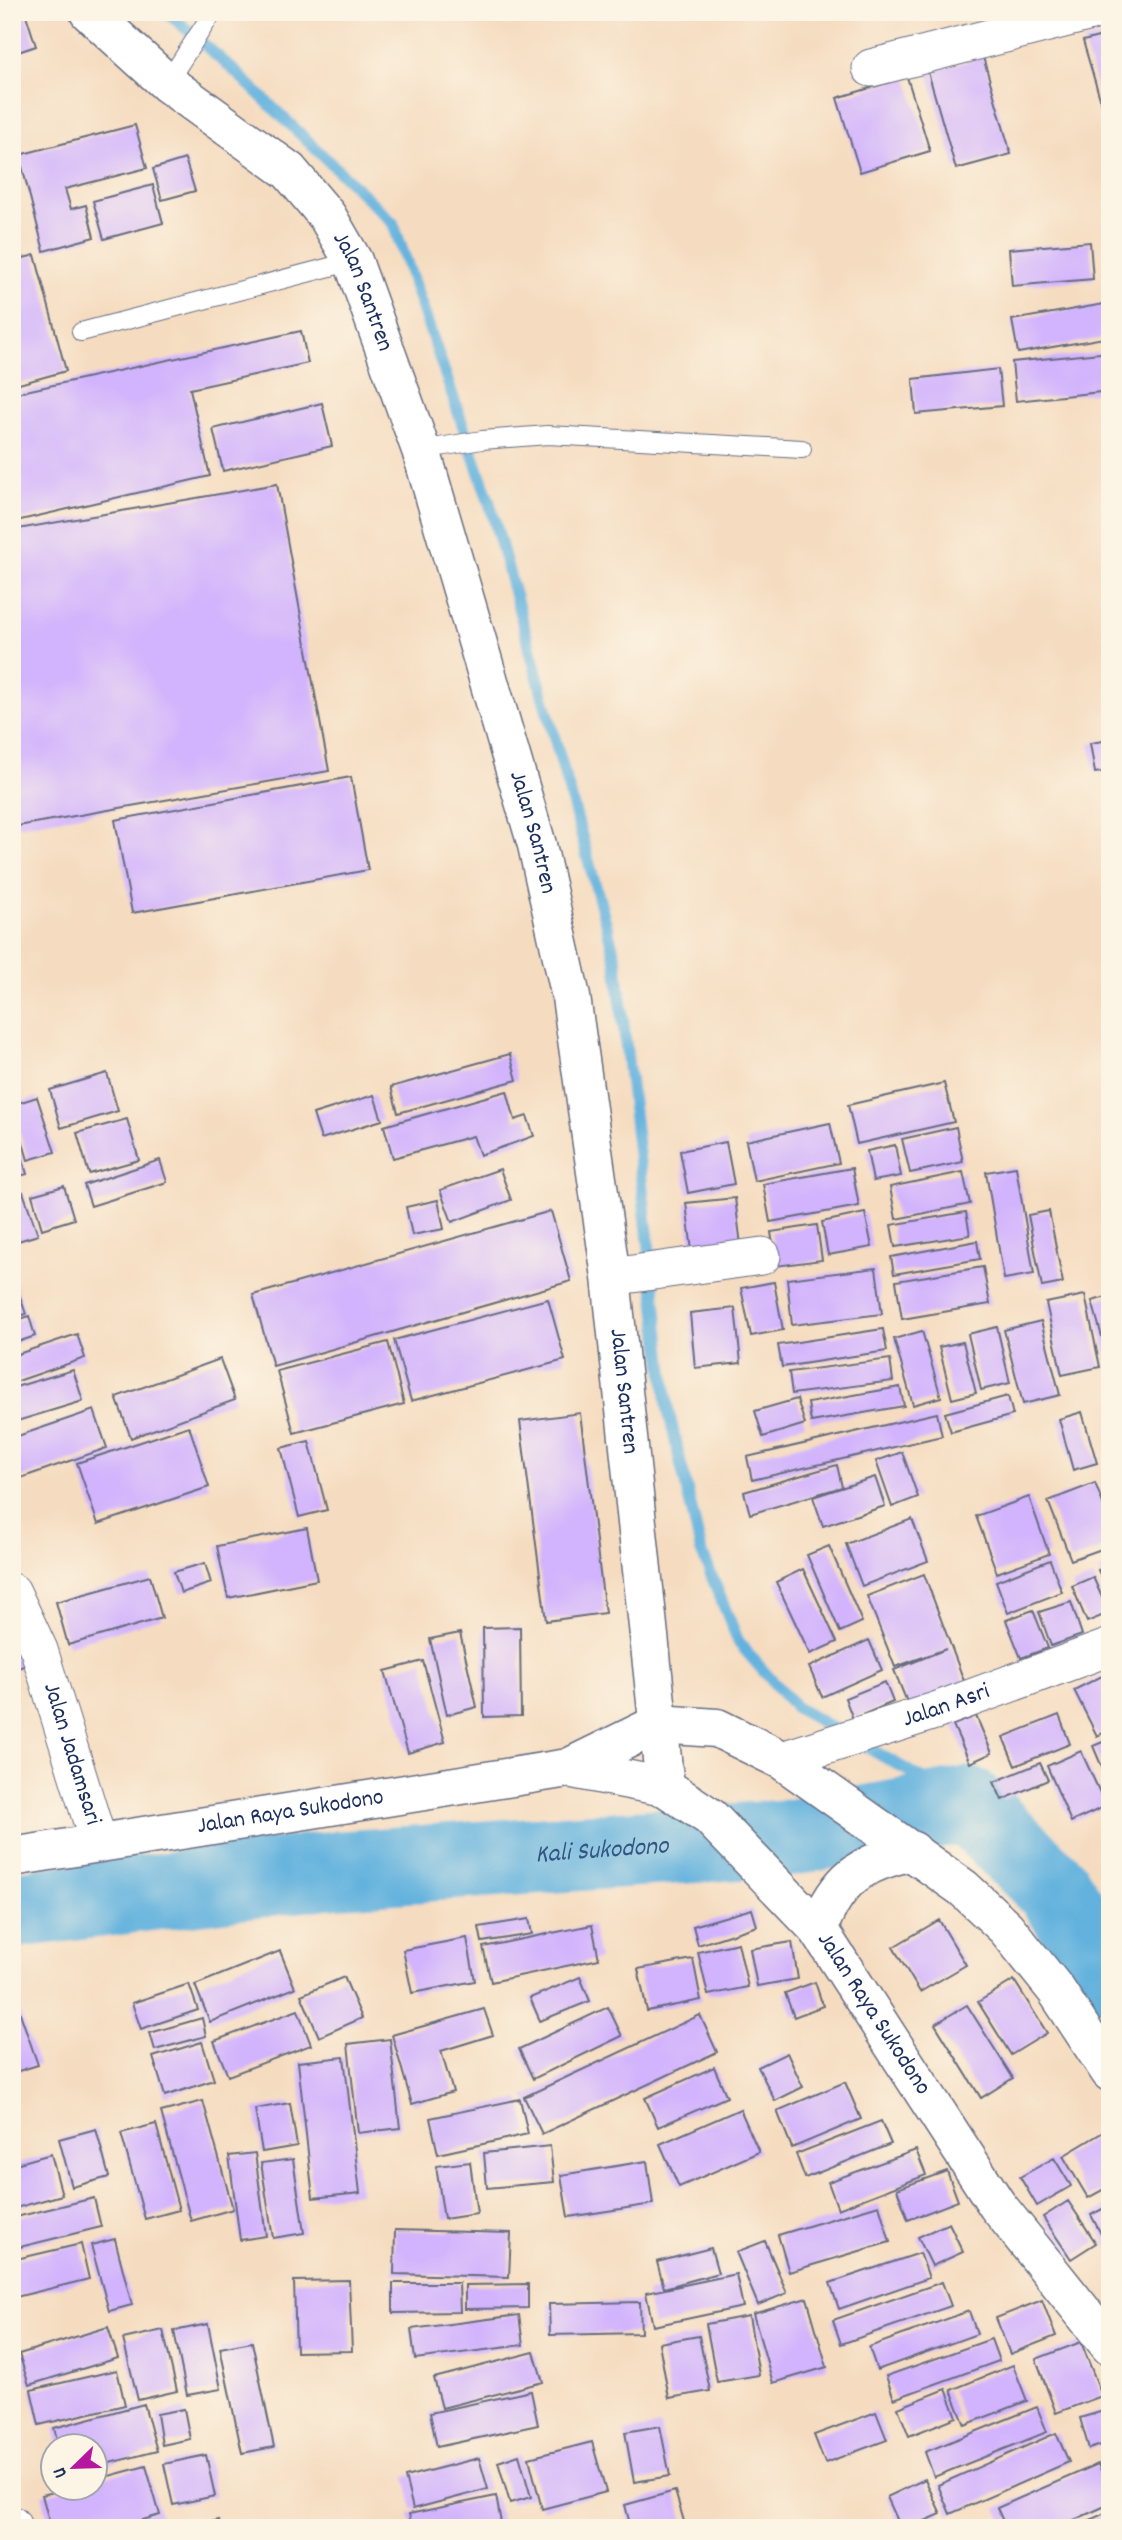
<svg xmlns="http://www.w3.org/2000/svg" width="1122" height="2540" viewBox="0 0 1122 2540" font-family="Dekko,sans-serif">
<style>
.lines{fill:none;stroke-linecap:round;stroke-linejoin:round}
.stream{stroke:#64b2de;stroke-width:12}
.river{stroke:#64b2de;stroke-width:77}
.building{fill:#d2b3fd}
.lane-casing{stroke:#676c80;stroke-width:20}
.street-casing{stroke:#676c80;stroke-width:39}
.secondary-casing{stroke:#676c80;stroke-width:41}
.lane{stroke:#fff;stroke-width:18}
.street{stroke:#fff;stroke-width:37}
.secondary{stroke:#fff;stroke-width:38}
.labels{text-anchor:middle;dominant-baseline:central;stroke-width:7;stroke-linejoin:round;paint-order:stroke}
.street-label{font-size:24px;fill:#1b2f5e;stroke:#fcf5e5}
.water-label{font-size:26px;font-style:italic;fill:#315684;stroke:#fcf5e5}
</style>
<rect width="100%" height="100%" fill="#fcf5e5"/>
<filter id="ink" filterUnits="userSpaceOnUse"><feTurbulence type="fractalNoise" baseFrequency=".0143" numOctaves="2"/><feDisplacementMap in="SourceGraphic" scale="14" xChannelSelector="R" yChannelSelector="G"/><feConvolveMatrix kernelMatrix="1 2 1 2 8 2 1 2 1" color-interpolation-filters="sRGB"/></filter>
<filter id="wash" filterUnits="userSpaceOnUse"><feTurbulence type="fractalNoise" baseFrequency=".00686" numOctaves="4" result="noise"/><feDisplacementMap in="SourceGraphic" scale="28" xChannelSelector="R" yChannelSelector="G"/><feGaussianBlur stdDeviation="1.57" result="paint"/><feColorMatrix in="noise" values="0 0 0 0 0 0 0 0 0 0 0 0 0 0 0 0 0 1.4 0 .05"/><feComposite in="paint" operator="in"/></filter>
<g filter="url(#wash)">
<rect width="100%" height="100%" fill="#f5dcc0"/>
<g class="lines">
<path class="stream" d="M167,12L239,75L393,223L489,501L616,960L668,1409L701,1550L739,1643L795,1707L841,1733
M860,1743L968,1805"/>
<path class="river" id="s1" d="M12,1910L329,1870L788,1838L968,1805L1054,1889L1110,1974"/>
</g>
<g id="blocks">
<path class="building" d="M12,12H25L36,46L12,54Z
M1110,34V129H1109L1083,41Z
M983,57L1011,154L956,169L928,72Z
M907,77L930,151L860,172L837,98Z
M135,125L147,168L65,189L71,209L86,205L94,237L44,251L19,155Z
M185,159L195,191L162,200L153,169Z
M153,185L163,223L104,239L93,201Z
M1090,242L1093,279L1012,286L1009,249Z
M35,255L66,371L12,386V261Z
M1110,303V337L1018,353L1012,320Z
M301,331L308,363L190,389L210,476L12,522V394Z
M1110,352V391L1016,401L1012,362Z
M998,369L1002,406L916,414L913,379Z
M322,403L332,446L223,471L213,429Z
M277,484L329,771L12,827V530Z
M1110,740V771L1095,773L1090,743Z
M351,777L368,870L132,913L115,820Z
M510,1054L517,1080L398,1113L391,1087Z
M107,1073L118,1111L61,1128L50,1090Z
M944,1083L954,1122L857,1144L848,1105Z
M507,1091L515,1120L527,1116L534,1136L480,1155L473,1136L393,1158L384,1126Z
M374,1095L382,1120L321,1139L313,1114Z
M37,1097L55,1152L28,1160L12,1105Z
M127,1119L139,1160L89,1174L77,1133Z
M830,1123L839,1163L754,1181L746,1141Z
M12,1124L27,1174L12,1178Z
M956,1127L963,1162L910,1173L902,1139Z
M726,1142L734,1184L688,1193L680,1151Z
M895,1145L901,1176L873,1181L867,1151Z
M160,1160L167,1182L91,1206L84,1185Z
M1016,1167L1034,1274L1004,1279L986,1172Z
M852,1168L859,1206L770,1222L763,1184Z
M500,1169L511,1200L452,1222L440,1190Z
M963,1172L970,1204L896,1219L890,1187Z
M64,1186L74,1219L42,1229L32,1195Z
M23,1192L38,1235L18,1241L12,1226V1195Z
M735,1198L742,1253L693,1259L686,1203Z
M438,1200L444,1229L412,1235L406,1207Z
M551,1211L571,1281L273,1366L253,1295Z
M1049,1211L1063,1283L1042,1287L1028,1215Z
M966,1212L970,1235L895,1247L891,1225Z
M865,1213L872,1247L828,1255L822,1222Z
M817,1225L822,1260L776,1266L771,1232Z
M977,1241L980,1259L894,1274L891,1257Z
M983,1267L990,1304L902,1319L896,1281Z
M876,1268L882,1314L792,1325L787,1279Z
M12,1273L26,1314L12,1318Z
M774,1282L783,1330L751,1336L741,1288Z
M1085,1295L1100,1367L1062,1375L1046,1303Z
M1110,1296V1362H1109L1092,1301Z
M548,1299L565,1360L411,1401L394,1340Z
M735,1308L741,1363L695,1368L690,1313Z
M29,1316L35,1336L12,1344V1322Z
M1041,1321L1060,1395L1023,1404L1004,1330Z
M997,1327L1010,1383L981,1390L968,1334Z
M883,1329L887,1351L782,1367L778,1345Z
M922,1331L941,1397L913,1405L894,1339Z
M77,1334L85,1358L12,1383V1356Z
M388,1342L404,1404L294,1433L277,1371Z
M963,1342L976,1393L952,1399L939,1347Z
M220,1359L235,1400L131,1438L116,1397Z
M890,1359L893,1381L792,1394L789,1372Z
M73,1370L83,1401L14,1422L12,1388Z
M900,1387L904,1406L811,1422L808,1403Z
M1008,1396L1013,1415L951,1432L945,1413Z
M797,1399L805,1424L763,1437L755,1411Z
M94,1410L107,1448L12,1481V1438Z
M1082,1412L1097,1463L1073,1470L1059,1419Z
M580,1413L605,1613L546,1621L520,1421Z
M937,1413L942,1436L752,1480L747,1457Z
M189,1426L209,1487L98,1524L77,1463Z
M309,1441L327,1510L299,1517L281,1448Z
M902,1452L918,1497L892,1507L876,1461Z
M837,1465L842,1487L750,1514L744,1492Z
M875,1477L885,1506L823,1526L813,1497Z
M1095,1483L1110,1522V1546L1071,1560L1048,1501Z
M1029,1497L1049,1554L997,1573L976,1516Z
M912,1519L928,1561L862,1586L846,1544Z
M307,1528L317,1580L228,1598L217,1546Z
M829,1546L862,1622L840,1632L807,1555Z
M1050,1560L1062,1592L1008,1613L996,1581Z
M205,1563L211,1583L181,1593L174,1572Z
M1110,1565V1596L1098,1570Z
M803,1569L837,1642L810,1654L776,1582Z
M924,1574L967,1689L911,1712L894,1670L946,1649L895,1667L867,1596Z
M150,1576L162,1618L68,1645L56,1602Z
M1093,1577L1109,1613L1087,1622L1072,1586Z
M1071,1602L1082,1635L1051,1646L1039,1612Z
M1033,1610L1048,1648L1021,1658L1006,1620Z
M520,1627L521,1716L484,1717L483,1628Z
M12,1632L26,1665L12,1671Z
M460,1633L477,1707L447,1715L430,1639Z
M869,1640L882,1670L822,1697L809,1667Z
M423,1661L445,1742L408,1753L385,1671Z
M1104,1675L1110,1686V1730L1097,1736L1074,1690Z
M885,1682L893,1702L853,1719L845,1698Z
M1059,1715L1070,1744L1015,1766L1003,1737Z
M976,1716L992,1753L970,1763L953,1725Z
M1110,1739V1786L1093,1746Z
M1081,1751L1106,1806L1071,1822L1047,1766Z
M1040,1763L1048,1780L1002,1800L994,1782Z
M752,1909L757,1926L698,1945L693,1926Z
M529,1919L532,1934L482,1942L479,1927Z
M939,1920L966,1965L920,1992L893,1947Z
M592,1925L599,1959L491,1982L483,1947Z
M467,1938L475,1981L412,1993L403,1950Z
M792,1942L798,1979L757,1986L750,1949Z
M738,1943L748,1987L708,1995L698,1952Z
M280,1951L295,1988L210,2022L195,1985Z
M693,1959L701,2000L647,2011L638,1969Z
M344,1977L362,2018L319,2037L301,1995Z
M580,1977L590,2001L540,2021L530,1998Z
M1014,1980L1047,2033L1011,2055L978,2002Z
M815,1982L823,2006L794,2017L785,1993Z
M189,1984L198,2010L141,2029L132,2003Z
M12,1990L38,2065L12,2073Z
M967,2005L1013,2078L981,2098L935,2024Z
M608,2007L622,2036L533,2079L519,2049Z
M484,2009L493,2035L441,2051L453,2092L412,2104L392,2035Z
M298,2010L311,2045L228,2076L214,2041Z
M700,2015L717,2052L542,2134L524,2097Z
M202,2018L206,2036L155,2050L150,2033Z
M390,2039L400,2128L358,2133L348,2044Z
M202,2042L214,2080L165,2096L153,2057Z
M787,2053L803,2087L775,2101L758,2067Z
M344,2057L360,2193L313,2198L298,2062Z
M714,2067L727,2097L658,2127L645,2098Z
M845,2082L861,2119L792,2148L777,2111Z
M520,2099L528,2134L438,2154L430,2118Z
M203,2101L233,2209L191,2221L161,2112Z
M290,2103L297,2146L262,2152L255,2109Z
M740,2109L759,2152L679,2187L660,2144Z
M881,2121L891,2144L805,2178L796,2154Z
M156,2124L179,2210L145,2219L121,2133Z
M1110,2128V2186L1088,2198L1063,2156Z
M96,2129L109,2177L72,2187L59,2139Z
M550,2146L554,2182L487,2188L484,2153Z
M916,2150L926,2175L838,2209L828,2182Z
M255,2153L266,2236L240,2240L229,2156Z
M51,2154L62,2195L12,2209V2165Z
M1054,2158L1071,2186L1037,2206L1020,2177Z
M293,2159L304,2233L273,2238L261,2163Z
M647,2161L653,2204L568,2217L561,2175Z
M470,2162L477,2214L444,2219L436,2166Z
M947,2171L958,2201L908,2220L897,2189Z
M94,2198L101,2227L12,2249V2218Z
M1068,2201L1096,2243L1071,2259L1043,2217Z
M879,2205L890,2242L789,2272L778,2235Z
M1110,2205V2251L1091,2215Z
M949,2223L963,2252L932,2266L918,2237Z
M395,2230L511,2233L509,2277L394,2274Z
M115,2239L132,2305L109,2311L91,2245Z
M765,2241L787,2293L758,2305L736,2252Z
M81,2244L89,2279L12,2298V2260Z
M711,2248L718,2273L664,2288L657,2262Z
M920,2253L929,2278L839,2309L830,2283Z
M736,2274L743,2307L653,2326L646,2293Z
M349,2280L352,2351L296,2352L294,2281Z
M942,2282L951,2306L841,2344L833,2320Z
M393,2283H459L460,2312L393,2313Z
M528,2284V2308L465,2309V2285Z
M807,2298L827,2367L773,2383L753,2314Z
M1042,2300L1056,2336L1010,2354L996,2318Z
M640,2302L641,2333L550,2335L549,2304Z
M969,2311L977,2334L877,2370L869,2347Z
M519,2315L523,2345L415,2359L411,2329Z
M749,2316L759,2375L717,2382L706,2324Z
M208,2324L221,2389L187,2395L174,2331Z
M108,2327L118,2358L29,2385L19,2354Z
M163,2330L177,2391L138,2400L123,2339Z
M699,2336L710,2391L669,2398L659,2343Z
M991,2339L999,2361L894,2399L886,2376Z
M252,2342L274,2447L242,2453L220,2348Z
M1081,2342L1102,2396L1056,2413L1036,2359Z
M534,2352L543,2382L442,2408L434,2378Z
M1013,2365L1027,2401L965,2425L951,2390Z
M117,2370L125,2405L39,2425L31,2390Z
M946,2389L957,2417L909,2436L898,2408Z
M531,2391L538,2425L437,2447L430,2413Z
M144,2404L157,2451L94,2467V2446H59L54,2428Z
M1037,2407L1047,2432L934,2477L925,2452Z
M184,2409L190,2439L162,2445L157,2414Z
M1110,2409V2442L1089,2449L1080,2418Z
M876,2412L887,2440L825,2463L814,2435Z
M660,2426L670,2476L634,2482L625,2432Z
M1056,2433L1069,2462L950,2514L938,2485Z
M592,2442L606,2492L542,2509L529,2458Z
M206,2455L215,2496L173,2505L164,2464Z
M519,2455L531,2497L510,2503L498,2462Z
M479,2458L488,2489L413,2509L405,2477Z
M1098,2464L1110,2489V2504L1056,2528H1006L997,2508Z
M146,2466L160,2515L115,2528H51L42,2495L70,2488H94V2480Z
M925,2479L941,2514L909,2528H901L887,2497Z
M675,2491L686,2528H631L625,2505Z
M496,2496L502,2528H412L409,2514Z
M1105,2513L1110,2528H1072Z
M219,2520L221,2528H190L189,2527Z"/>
</g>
</g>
<g filter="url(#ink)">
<use href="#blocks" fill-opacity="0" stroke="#676c80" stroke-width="2"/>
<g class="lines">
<g class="lane-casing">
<path id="lane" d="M167,83L213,12
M81,332L353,261
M421,450L482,440L548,435L802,449"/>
</g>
<g class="street-casing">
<g id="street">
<path d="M871,68L1091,12"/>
<path d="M611,1277L762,1256"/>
<path id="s2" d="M12,1592L39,1650L98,1841"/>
<path id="s3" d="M782,1760L938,1710L1110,1647"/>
<path d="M12,2525L13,2528"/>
</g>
</g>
<g class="secondary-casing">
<g id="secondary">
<path id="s4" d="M89,12L167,83L289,171L327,216L353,261L421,450L537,845L571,997L611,1277L665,1787"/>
<path id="s5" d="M568,1768L665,1787L710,1817L818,1929L997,2205L1110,2346"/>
<path id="s6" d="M12,1857L568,1768L658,1724L717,1728L782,1760L963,1888L1006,1928L1056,1990L1110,2072"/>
<path d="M818,1929C838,1878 860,1863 913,1851"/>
</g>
</g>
<use href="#lane" class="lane"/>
<use href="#street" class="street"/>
<use href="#secondary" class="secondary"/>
</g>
</g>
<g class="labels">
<g class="street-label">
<text stroke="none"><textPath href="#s4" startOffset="399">Jalan Santren</textPath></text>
<text stroke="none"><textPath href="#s4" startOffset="966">Jalan Santren</textPath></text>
<text stroke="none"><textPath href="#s4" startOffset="1533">Jalan Santren</textPath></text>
<text stroke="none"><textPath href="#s3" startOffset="173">Jalan Asri</textPath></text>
<text stroke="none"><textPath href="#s2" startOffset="173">Jalan Jadamsari</textPath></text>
<text stroke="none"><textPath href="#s6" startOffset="282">Jalan Raya Sukodono</textPath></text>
<text stroke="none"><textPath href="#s5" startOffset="410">Jalan Raya Sukodono</textPath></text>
</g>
<g class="water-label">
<text stroke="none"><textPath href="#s1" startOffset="593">Kali Sukodono</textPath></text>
</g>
</g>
<rect width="1122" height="2540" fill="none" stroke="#fcf5e5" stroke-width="42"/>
<g transform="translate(74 2467) rotate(247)"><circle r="33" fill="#fcf5e5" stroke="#a2a6af" stroke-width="2"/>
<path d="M0-5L12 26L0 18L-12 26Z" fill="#b5179e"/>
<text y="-10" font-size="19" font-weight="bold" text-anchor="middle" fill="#1b2f5e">U</text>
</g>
</svg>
